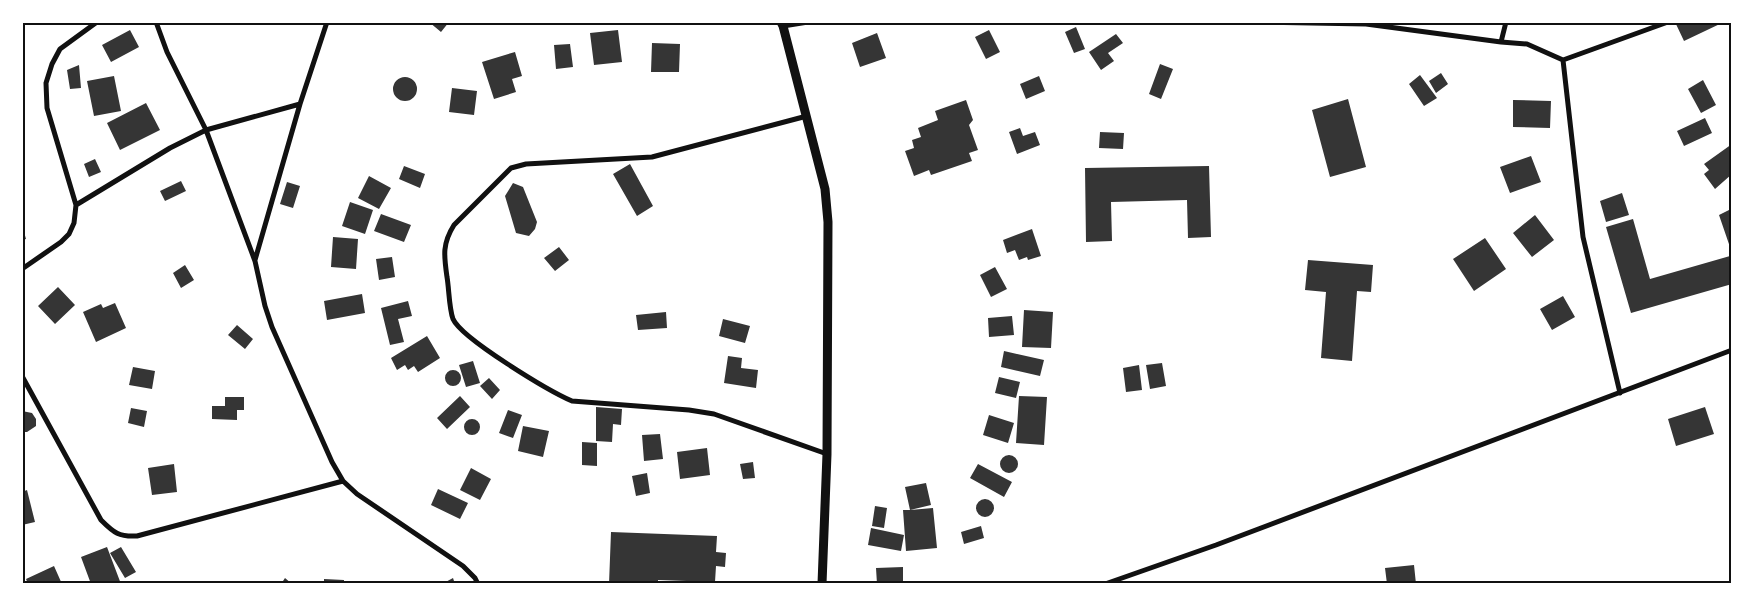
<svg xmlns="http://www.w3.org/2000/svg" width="1754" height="606" viewBox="0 0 1754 606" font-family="'Exo 2',sans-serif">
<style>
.building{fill:#353535}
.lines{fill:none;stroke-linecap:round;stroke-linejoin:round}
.minor{stroke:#111;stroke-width:5}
.tertiary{stroke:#111;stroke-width:9}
.neatline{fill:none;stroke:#111;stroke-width:2}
</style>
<rect width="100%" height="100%" fill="#fff"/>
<path class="building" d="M429,22H449L441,32Z
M1675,22H1724L1684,41Z
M1076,27L1085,49L1074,53L1065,32Z
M130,30L139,47L111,62L102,45Z
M618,30L622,62L594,65L590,33Z
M989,30L1000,52L986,59L975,37Z
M877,33L886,58L860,67L852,43Z
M1116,34L1123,43L1108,53L1114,61L1101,70L1089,52Z
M652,43L680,44L679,72H651Z
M570,44L573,67L556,69L554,45Z
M515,52L522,76L512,79L516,92L494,99L482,62Z
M1160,64L1173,69L1161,99L1149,94Z
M79,65L81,88L70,89L67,70Z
M1441,73L1448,84L1436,93L1429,81Z
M1420,75L1437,98L1424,106L1409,84Z
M114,76L121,111L94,116L87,81Z
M1039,76L1045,91L1026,99L1020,84Z
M393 89a12 12 0 1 1 24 0a12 12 0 1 1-24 0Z
M1703,80L1716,105L1701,113L1688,89Z
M452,88L477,91L474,115L449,112Z
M1348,99L1366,167L1330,177L1312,110Z
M966,100L973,120L969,125L978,150L969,153L972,161L931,175L929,170L914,176L905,151L914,148L912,140L921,137L918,128L938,120L935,111Z
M1513,100L1551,101L1550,128L1513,127Z
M146,103L160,130L120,150L107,123Z
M1705,118L1712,133L1684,146L1677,131Z
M1020,128L1023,136L1035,132L1040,145L1017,154L1009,132Z
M1100,132L1124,133L1123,149L1099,148Z
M1732,144V174L1715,189L1704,174L1709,170L1704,164Z
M1531,156L1541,182L1510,193L1500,167Z
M95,159L101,172L89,177L84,164Z
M630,164L653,206L637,216L613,174Z
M404,166L425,174L420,188L399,179Z
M1209,166L1211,237L1188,238L1187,200L1111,202L1112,241L1086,242L1085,168Z
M369,176L391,188L379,209L358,198Z
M181,181L186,191L165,201L160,191Z
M287,182L300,186L293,208L280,204Z
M513,183L523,187L537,222L535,229L529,236L516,233L505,196Z
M1622,193L1629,215L1606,222L1600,201Z
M350,202L373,210L365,234L342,226Z
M1729,210L1732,214L1731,250L1719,215Z
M381,214L411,225L404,242L374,231Z
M1535,215L1554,240L1532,257L1513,233Z
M1633,219L1650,279L1730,256L1732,262V284L1631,313L1606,227Z
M22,225L26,239L22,240Z
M1032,229L1041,256L1028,260L1027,257L1019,260L1015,250L1007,253L1003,240Z
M333,237L358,239L356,269L331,267Z
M1485,238L1506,269L1474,291L1453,259Z
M559,247L569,260L555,271L544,258Z
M392,257L395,277L379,280L376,259Z
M1308,260L1373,265L1371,292L1357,291L1352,361L1321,358L1326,292L1305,290Z
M185,265L194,280L181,288L173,273Z
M995,267L1007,289L991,297L980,275Z
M58,287L75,305L55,324L38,306Z
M362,294L365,313L327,320L324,301Z
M1563,296L1575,317L1552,330L1540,309Z
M408,301L412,316L398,319L404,342L390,345L381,308Z
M115,303L126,328L96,342L83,312L101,304L103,308Z
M1024,310L1053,312L1051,348L1022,347Z
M666,312L667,328L638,330L636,315Z
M1012,316L1014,335L989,337L988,318Z
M723,319L750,326L745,343L719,336Z
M237,325L253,339L245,349L228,335Z
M427,336L440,358L418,372L414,366L408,370L405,365L397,370L391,358Z
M1004,351L1044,360L1040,376L1001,367Z
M728,356L742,358L741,368L758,370L756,388L724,383Z
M473,361L480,383L466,387L459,365Z
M1162,363L1166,386L1150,389L1146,365Z
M1139,365L1142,390L1126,392L1123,368Z
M133,367L155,371L152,389L129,385Z
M445 378a8 8 0 1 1 16 0a8 8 0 1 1-16 0Z
M999,377L1020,382L1016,398L995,393Z
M489,378L500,390L492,399L480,386Z
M460,396L470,407L447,429L437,418Z
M1019,396L1047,397L1044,445L1016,443Z
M225,397H244V410H237V420L212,419V406H225Z
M596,407L622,409L621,425L613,424L612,442L596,441Z
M1705,407L1714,434L1676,446L1668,419Z
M131,408L147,411L144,427L128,423Z
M508,410L522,415L513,438L499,433Z
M22,411L32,413L36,419V426L27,432H22Z
M989,415L1014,423L1008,443L983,435Z
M464 427a8 8 0 1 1 16 0a8 8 0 1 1-16 0Z
M523,426L549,431L543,457L518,451Z
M660,434L663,459L644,461L642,435Z
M582,442L597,443V466L582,465Z
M707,448L710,475L680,479L677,452Z
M1000 464a9 9 0 1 1 18 0a9 9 0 1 1-18 0Z
M753,462L755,478L743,479L740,464Z
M174,464L177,492L152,495L148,468Z
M978,464L1012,482L1004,497L970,478Z
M471,468L491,479L480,500L460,490Z
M647,473L650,493L636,496L632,476Z
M926,483L931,505L910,510L933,508L937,548L906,551L903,510H910L905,487Z
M438,489L468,503L460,519L431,505Z
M27,490L35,522L22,525V492Z
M976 508a9 9 0 1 1 18 0a9 9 0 1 1-18 0Z
M875,506L887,508L884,528L872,526Z
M981,526L984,538L964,544L961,532Z
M871,528L904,535L901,551L868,545Z
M611,532L717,536L716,552L726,553L725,567L716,566L715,582L658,580V584H609Z
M107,547L121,584H91L81,557Z
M121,547L136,572L125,578L110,553Z
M1414,565L1416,584H1387L1385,568Z
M54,566L62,584H28L26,579Z
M903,567V584H877L876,568Z
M285,578L292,584H281Z
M453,578L455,584H442Z
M324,579L344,580V584H324Z"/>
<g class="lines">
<path class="minor" d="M156,22L167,52L206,130L255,261L265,306L272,327L332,462L343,481L357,494L463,566L475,578L478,584
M1256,22L1366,24L1501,42L1527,44L1563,60L1668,22
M783,26L808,22
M1501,42L1506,22
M1563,60L1583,237L1620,393
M807,116L652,157L526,164L511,168L454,225C442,244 444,256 447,277C449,288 449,308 453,319C462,339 549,391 572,401L689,410L714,414L827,454
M76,205L170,148L206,130L300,104
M255,260L300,104L327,22
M22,269L61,242L69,234L74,223L76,205L47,108L46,83L52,64L60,49L97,22
M22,376L101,520C114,533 119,537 137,536L343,481
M1105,584L1216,545L1732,350"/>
<path class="tertiary" d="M781,22L783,26L825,189L828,222L827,454L822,584"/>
</g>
<rect width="1754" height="606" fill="none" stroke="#ffffff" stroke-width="48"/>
<rect x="24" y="24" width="1706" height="558" class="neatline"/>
</svg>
